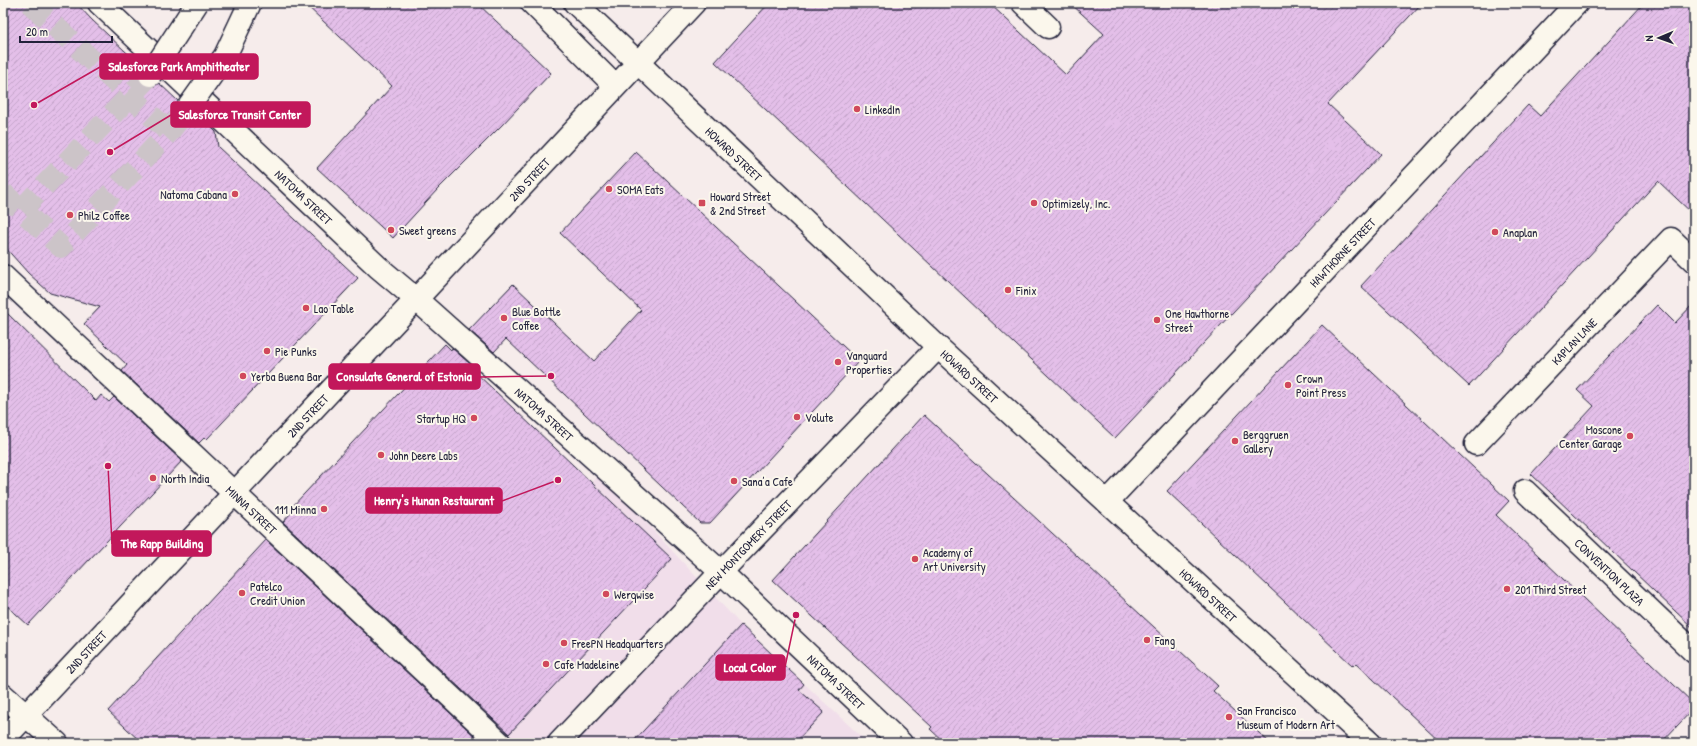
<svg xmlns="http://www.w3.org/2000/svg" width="1697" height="746" viewBox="0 0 1697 746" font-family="'Patrick Hand',sans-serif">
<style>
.built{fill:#f1deea}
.building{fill:url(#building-hatch);stroke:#22223b}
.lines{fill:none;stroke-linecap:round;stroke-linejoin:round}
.minor-tunnel{stroke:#ccc4c8;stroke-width:22;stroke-dasharray:22 11;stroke-linecap:butt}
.minor-casing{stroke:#22223b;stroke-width:25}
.major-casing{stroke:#22223b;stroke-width:25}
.minor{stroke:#fbf7ec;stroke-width:22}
.major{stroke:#fbf7ec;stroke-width:22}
.minor-bridge-casing{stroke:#22223b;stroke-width:25;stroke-linecap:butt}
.minor-bridge{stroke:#fbf7ec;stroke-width:22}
.poi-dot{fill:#d1495b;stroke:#fbf7ec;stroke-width:1.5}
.labels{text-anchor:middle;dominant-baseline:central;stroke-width:4;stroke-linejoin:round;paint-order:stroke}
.poi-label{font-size:12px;fill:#22223b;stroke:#fbf7ec;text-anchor:start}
.street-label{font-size:12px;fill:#22223b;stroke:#fbf7ec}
.leader{fill:none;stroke:#c2185b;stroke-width:1.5}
.callout-dot{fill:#c2185b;stroke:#fbf7ec;stroke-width:1.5}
.callout{fill:#c2185b;stroke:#c2185b;stroke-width:1.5}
.callout-label{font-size:13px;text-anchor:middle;font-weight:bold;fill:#fff}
</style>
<defs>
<pattern id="building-hatch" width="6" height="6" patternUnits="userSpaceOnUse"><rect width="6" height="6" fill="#e4bfe9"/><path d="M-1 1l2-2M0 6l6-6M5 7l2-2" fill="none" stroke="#c3a4c9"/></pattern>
</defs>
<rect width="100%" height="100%" fill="#f6eceb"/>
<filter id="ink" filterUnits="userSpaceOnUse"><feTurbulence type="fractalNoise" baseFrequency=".025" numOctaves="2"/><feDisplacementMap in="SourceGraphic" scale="8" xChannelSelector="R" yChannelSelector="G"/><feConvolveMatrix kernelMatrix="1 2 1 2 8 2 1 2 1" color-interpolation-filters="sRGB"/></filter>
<g filter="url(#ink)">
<path class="built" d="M600,473L741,625L868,743H354Z"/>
<path class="building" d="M3,3H76L92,20L141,66L138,75L139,80L143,85L150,87L155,86L159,83L178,101L176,106L177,113L181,118L186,120L193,119L199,115L216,132L218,147L358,278L207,439L205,437L199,443L122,371L127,365L84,324L100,307L50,293L28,273L3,245Z
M304,3H477L551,73L502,125L437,190L393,238L317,168L392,86Z
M769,3H989L1066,75L1104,34L1070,3H1422L1328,104L1381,154L1115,438L715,62Z
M1644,3H1694V215L1658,181L1469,386L1361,286L1528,105L1540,116Z
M636,152L859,361L710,523H700L506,339L494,352L469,330L513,284L594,361L641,310L560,233Z
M1694,303V629L1531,474L1594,406L1577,390L1657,305L1675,323Z
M3,309L96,401L101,395L109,402L114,397L182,461L28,625L3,602Z
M1322,325L1509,501L1496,515L1694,704V708L1661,743H1441L1356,663L1353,666L1167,491Z
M445,344L451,350L452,348L477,370L475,372L672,559L509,734L283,522L291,513L289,510Z
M924,415L1218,686L1213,691L1270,743H945L930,729L932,727L773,580Z
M266,540L482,743H142L108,711Z
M741,625L804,684L799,690L824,712L795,743H632Z"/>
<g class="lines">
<path class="minor-tunnel" d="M30,3L169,132
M3,193L61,247L169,132L188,108
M21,210L150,75"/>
<g class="minor-casing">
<g id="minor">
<path id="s1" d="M99,3L378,267L416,299L721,572L901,743"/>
<path d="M1023,3L1048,27"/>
<path id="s2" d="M3,276L500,743"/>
<path id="s3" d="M1476,444L1671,239L1694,261"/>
<path id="s4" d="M1525,491L1694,652"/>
<path id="s5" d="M1107,502L1577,3"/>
<path d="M3,695L57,743"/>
<path id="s6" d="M3,740L694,3"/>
</g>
</g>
<g class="major-casing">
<g id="major">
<path d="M532,3L615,86"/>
<path id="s7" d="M575,3L938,347L1370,743"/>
<path id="s8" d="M559,743L721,572L938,347"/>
</g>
</g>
<use href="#minor" class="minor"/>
<use href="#major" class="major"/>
<g class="minor-bridge-casing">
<path id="minor-bridge" d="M150,75L197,3
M188,108L225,56L250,3"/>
</g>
<use href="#minor-bridge" class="minor-bridge"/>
</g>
</g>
<g class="poi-dot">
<circle cx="857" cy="109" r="4"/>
<circle cx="609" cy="189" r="4"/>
<circle cx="235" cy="194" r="4"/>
<rect x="698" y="199" width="8" height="8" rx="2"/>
<circle cx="1034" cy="203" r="4"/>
<circle cx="70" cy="215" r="4"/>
<circle cx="391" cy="230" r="4"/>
<circle cx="1495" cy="232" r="4"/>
<circle cx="1008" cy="290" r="4"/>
<circle cx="306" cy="308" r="4"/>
<circle cx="504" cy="318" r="4"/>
<circle cx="1157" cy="320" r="4"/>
<circle cx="267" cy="351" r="4"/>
<circle cx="838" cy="362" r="4"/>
<circle cx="243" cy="376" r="4"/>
<circle cx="1288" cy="385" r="4"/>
<circle cx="797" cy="417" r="4"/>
<circle cx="474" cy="418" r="4"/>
<circle cx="1630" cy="436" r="4"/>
<circle cx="1235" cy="441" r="4"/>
<circle cx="381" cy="455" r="4"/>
<circle cx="153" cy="478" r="4"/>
<circle cx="734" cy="481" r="4"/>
<circle cx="324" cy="509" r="4"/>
<circle cx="915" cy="559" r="4"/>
<circle cx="1507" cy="589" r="4"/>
<circle cx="242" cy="593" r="4"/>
<circle cx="606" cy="594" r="4"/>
<circle cx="1147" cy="640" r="4"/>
<circle cx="564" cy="643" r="4"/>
<circle cx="546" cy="664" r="4"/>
<circle cx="1229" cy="717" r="4"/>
</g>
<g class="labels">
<g class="poi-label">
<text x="865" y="109">LinkedIn</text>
<text x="617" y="189">SOMA Eats</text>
<text x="227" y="194" text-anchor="end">Natoma Cabana</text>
<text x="710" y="196">Howard Street<tspan x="710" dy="14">&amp; 2nd Street</tspan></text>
<text x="1042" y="203">Optimizely, Inc.</text>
<text x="78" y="215">Philz Coffee</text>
<text x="399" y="230">Sweet greens</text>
<text x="1503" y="232">Anaplan</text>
<text x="1016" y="290">Finix</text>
<text x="314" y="308">Lao Table</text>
<text x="512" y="311">Blue Bottle<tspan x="512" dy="14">Coffee</tspan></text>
<text x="1165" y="313">One Hawthorne<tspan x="1165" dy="14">Street</tspan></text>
<text x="275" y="351">Pie Punks</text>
<text x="846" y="355">Vanguard<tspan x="846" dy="14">Properties</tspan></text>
<text x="251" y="376">Yerba Buena Bar</text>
<text x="1296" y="378">Crown<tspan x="1296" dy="14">Point Press</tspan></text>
<text x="805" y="417">Volute</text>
<text x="466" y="418" text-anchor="end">Startup HQ</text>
<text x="1622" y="429" text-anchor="end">Moscone<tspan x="1622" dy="14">Center Garage</tspan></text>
<text x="1243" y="434">Berggruen<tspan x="1243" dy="14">Gallery</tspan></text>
<text x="389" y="455">John Deere Labs</text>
<text x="161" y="478">North India</text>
<text x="742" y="481">Sana’a Cafe</text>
<text x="316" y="509" text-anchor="end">111 Minna</text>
<text x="923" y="552">Academy of<tspan x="923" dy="14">Art University</tspan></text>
<text x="250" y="586">Patelco<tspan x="250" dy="14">Credit Union</tspan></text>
<text x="1515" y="589">201 Third Street</text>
<text x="614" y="594">Werqwise</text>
<text x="1155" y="640">Fang</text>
<text x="572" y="643">FreePN Headquarters</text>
<text x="554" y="664">Cafe Madeleine</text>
<text x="1237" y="710">San Francisco<tspan x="1237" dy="14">Museum of Modern Art</tspan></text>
</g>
<g class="street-label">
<text stroke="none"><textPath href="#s7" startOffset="219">HOWARD STREET</textPath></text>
<text stroke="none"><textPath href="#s6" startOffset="769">2ND STREET</textPath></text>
<text stroke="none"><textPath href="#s1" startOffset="282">NATOMA STREET</textPath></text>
<text stroke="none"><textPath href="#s5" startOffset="343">HAWTHORNE STREET</textPath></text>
<text stroke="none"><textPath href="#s3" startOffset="142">KAPLAN LANE</textPath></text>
<text stroke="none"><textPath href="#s7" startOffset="543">HOWARD STREET</textPath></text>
<text stroke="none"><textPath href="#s1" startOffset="606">NATOMA STREET</textPath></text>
<text stroke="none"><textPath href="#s6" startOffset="445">2ND STREET</textPath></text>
<text stroke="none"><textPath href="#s2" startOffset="341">MINNA STREET</textPath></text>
<text stroke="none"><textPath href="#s8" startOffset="274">NEW MONTGOMERY STREET</textPath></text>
<text stroke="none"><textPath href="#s4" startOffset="117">CONVENTION PLAZA</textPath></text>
<text stroke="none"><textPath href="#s7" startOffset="867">HOWARD STREET</textPath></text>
<text stroke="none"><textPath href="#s6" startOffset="121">2ND STREET</textPath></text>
<text stroke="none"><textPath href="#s1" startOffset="1002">NATOMA STREET</textPath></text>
</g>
</g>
<path class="leader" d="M34 105L100 67M110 152L171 115M551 376L480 377M558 480L502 501M108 466L112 544M796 615L785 667"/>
<g class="callout-dot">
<circle cx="34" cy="105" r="4"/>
<circle cx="110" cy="152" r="4"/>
<circle cx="551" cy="376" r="4"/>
<circle cx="558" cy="480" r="4"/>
<circle cx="108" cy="466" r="4"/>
<circle cx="796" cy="615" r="4"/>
</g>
<g class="callout">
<rect x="100" y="54" width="158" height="25" rx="4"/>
<rect x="171" y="102" width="139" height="25" rx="4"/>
<rect x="329" y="364" width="151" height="25" rx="4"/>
<rect x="366" y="488" width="136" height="25" rx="4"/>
<rect x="112" y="531" width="99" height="25" rx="4"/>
<rect x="716" y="655" width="69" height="25" rx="4"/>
</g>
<g class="callout-label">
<text x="179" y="71">Salesforce Park Amphitheater</text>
<text x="240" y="119">Salesforce Transit Center</text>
<text x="404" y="381">Consulate General of Estonia</text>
<text x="434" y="505">Henry's Hunan Restaurant</text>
<text x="162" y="548">The Rapp Building</text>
<text x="750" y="672">Local Color</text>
</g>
<rect width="1697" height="746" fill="none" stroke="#fbf7ec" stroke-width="16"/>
<rect x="8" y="8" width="1681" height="730" fill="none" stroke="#22223b" stroke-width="1.5" filter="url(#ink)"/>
<g transform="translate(1659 38) rotate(268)" stroke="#fbf7ec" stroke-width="3" paint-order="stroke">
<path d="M0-3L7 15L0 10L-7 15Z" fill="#22223b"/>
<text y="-6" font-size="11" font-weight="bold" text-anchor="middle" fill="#22223b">N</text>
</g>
<path d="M20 36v6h92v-6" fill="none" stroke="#22223b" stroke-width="2"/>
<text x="26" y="36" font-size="12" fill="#22223b" stroke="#fbf7ec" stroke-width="3" paint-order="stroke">20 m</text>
</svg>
